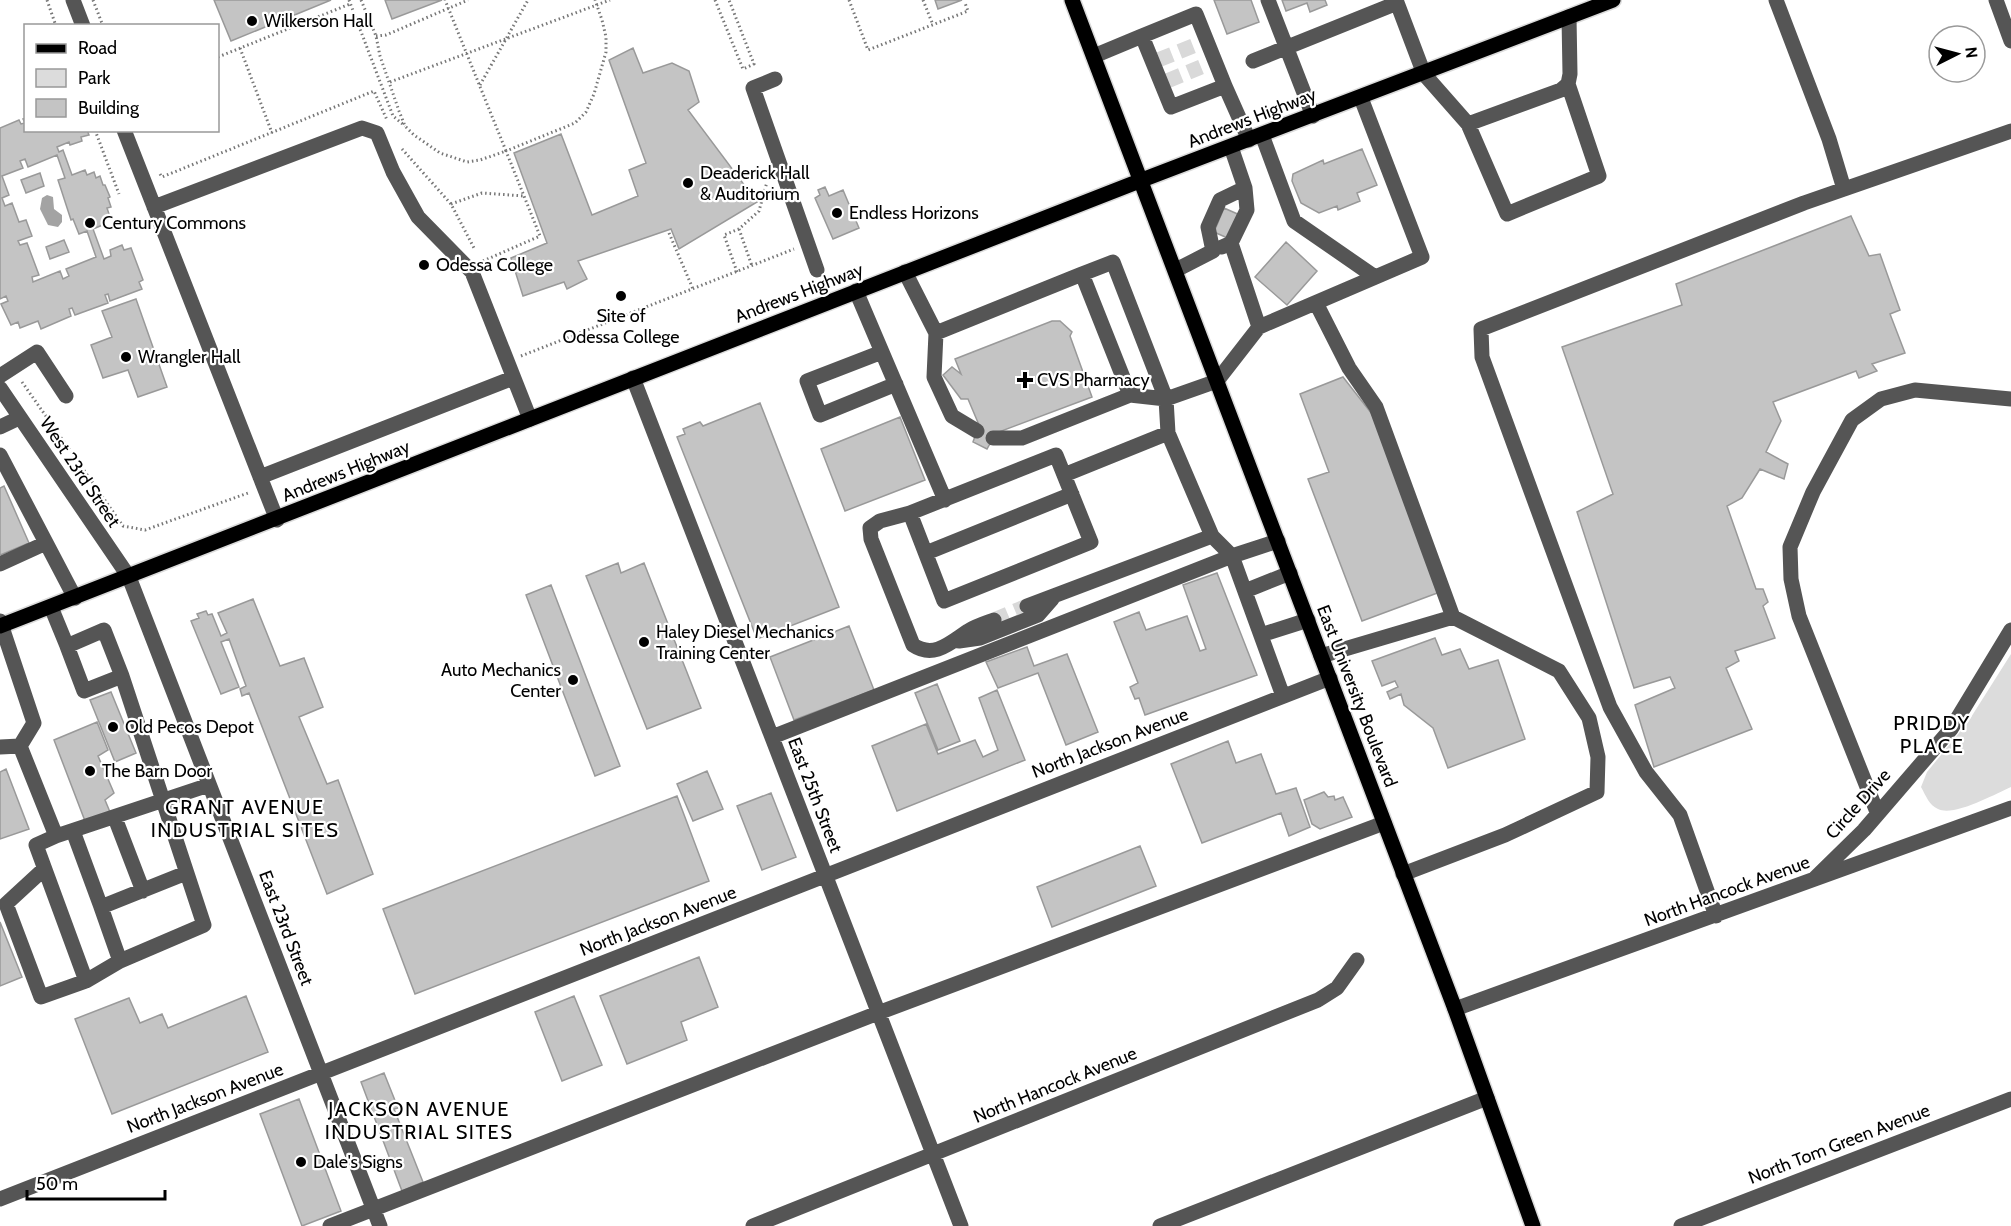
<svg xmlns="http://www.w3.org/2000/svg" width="2011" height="1226" viewBox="0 0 2011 1226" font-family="Cabin,sans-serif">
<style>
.green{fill:#dcdcdc}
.water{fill:#a3a3a3}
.building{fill:#c4c4c4;stroke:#999;stroke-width:1.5;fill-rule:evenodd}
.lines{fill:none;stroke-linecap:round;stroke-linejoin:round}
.minor-tunnel{stroke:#d9d9d9;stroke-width:15;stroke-dasharray:15 8;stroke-linecap:butt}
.major-casing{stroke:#dbdbdb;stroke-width:18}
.path{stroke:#777;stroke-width:3;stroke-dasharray:1.5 3;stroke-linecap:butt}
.minor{stroke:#555;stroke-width:15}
.major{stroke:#000;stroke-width:15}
.poi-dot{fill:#000;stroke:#fff;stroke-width:2}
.labels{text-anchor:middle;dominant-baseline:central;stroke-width:4.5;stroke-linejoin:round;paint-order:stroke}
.poi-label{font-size:18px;fill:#000;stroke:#fff;text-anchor:start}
.street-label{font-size:18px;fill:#000;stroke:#fff}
.neighbourhood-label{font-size:20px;letter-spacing:1.5px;fill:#000;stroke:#fff}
</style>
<rect width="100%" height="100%" fill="#fff"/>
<path class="green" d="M2011,654V787C1995,794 1954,817 1938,809C1929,805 1926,796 1921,787L1927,772L1968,722Z"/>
<path class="water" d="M47,195L53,197L54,209L62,215V222L58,227L48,225L40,209L42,198Z"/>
<path class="building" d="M214,0H331L231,41Z
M385,0H442L392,19Z
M935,0H962L938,9Z
M1214,0H1251L1259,22L1227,34Z
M1282,0H1325L1327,5L1310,12L1307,3L1286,11Z
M633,48L643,73L672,63L689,71L699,102L688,110L757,202L679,249L671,229L578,261L587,279L567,289L564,282L523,296L511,258L547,243L514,153L561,134L592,215L638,196L629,170L646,163L609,60Z
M26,118V130H87L89,135L81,137L82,141L70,145L69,142L57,147L59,152L63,150L72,175L85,170L87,175L94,172L96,178L100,176L103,185H105L110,197L108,198L111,207L107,208L110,217L103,220L105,224L93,229L104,259L111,256L110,250L122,245L124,250L131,248L143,280L139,282L142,289L110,301L108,294L105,295L108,303L75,315L72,308L69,309L71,316L41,329L38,321L20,328L18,322L11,325L1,304L8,301L6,296L0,299V128L19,120L21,124L25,123L23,119ZM57,155L65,178L58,180L71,220L73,219L79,234L87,231L96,257L66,269L69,276L63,279L60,271L33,282L32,277L39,275L27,243L20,245L18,241L32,236L26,220L19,222L12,203L5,206L2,198L9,195L2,176L23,168L20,161L25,159L28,167Z
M1362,149L1377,185L1357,193L1360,201L1338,210L1337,206L1319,213L1301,203L1292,181L1293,174L1323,160L1324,164Z
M40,173L44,186L26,193L21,180Z
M825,187L829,196L843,190L859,228L833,239L815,198L820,195L818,190Z
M1224,208L1242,216L1232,240L1214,232Z
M1851,216L1869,256L1880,254L1900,310L1890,314L1905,353L1872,364L1877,371L1859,378L1856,371L1773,402L1781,421L1766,452L1788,464L1784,479L1760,469L1742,498L1727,506L1756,589H1763L1768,602L1763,606L1775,638L1735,651L1739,661L1726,668L1752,729L1654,767L1635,705L1675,688L1670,677L1634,688L1577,512L1613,494L1562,347L1682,305L1676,284Z
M64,240L69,252L50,259L46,247Z
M1286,242L1317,271L1287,305L1255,277Z
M136,299L167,387L138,397L128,370L103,378L91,345L112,337L102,311Z
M1052,321H1060L1072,332L1070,336L1092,397L996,433L987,449L973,442L979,425L968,399H961L943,375L952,367L961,374L955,359Z
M1343,377L1372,414L1440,592L1362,621L1308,479L1329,472L1300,394Z
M760,403L839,607L757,639L677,437L685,434L683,429L700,422L703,426Z
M900,417L925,480L845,511L821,449Z
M4,486L29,543L0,555V488Z
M618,563L621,573L644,563L701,708L647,729L586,576Z
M1217,573L1257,675L1145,715L1139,698L1135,699L1130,687L1138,683L1114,622L1139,612L1146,630L1187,616L1200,651L1206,649L1183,585Z
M551,585L620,766L595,776L526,595Z
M253,599L280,666L304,658L323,707L299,717L327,784L338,780L373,874L327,894L249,693L242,696L240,689L246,686L229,639L221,642L239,687L221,694L191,621L199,618L197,614L206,611L208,615L212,614L221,636L227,633L218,613Z
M849,626L874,690L794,720L770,657Z
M1435,638L1442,655L1460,649L1469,669L1498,660L1525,739L1448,768L1433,728L1404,705L1401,694L1390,699L1387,692L1398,687L1395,681L1382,686L1372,661Z
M1027,647L1034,666L1067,654L1098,732L1066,745L1038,673L998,688L986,662Z
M937,684L960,741L938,750L915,693Z
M997,690L1025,760L897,811L872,746L926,724L938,754L975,740L983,757L998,750L979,698Z
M111,692L136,753L115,762L90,700Z
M97,722L108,750L98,756L114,793L105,800L110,812L85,821L54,740Z
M1228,741L1236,763L1261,754L1276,794L1296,788L1310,827L1289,836L1281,813L1202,843L1171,764Z
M6,769L29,829L0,839V772Z
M707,771L723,809L693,821L677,784Z
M1324,792L1328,797L1334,796L1335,800L1343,797L1352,817L1320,829L1312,824L1304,800Z
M771,793L796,857L762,870L737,806Z
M677,796L709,881L415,994L383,909Z
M1140,846L1156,886L1052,927L1037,887Z
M0,922L22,977L0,986Z
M699,957L718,1007L681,1022L687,1040L627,1064L600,996Z
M246,996L268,1052L112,1114L75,1019L129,998L140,1023L162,1014L168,1028Z
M574,996L602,1065L562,1081L535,1012Z
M384,1073L398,1108L394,1109L423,1182L402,1191L361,1082Z
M299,1099L341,1211L302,1226L260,1114Z"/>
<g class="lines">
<path class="minor-tunnel" d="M1158,60L1193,46
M1167,81L1201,67
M994,620L1027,606"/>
<g class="major-casing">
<path id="major" d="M1072,0L1455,1009L1533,1226
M0,626L1142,180L1613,0"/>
</g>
<path class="path" d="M47,0L56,26
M93,0L103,26
M349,0L393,116L405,126
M361,0L376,36L380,56L399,111L405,126L414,135L440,153L467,162L480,160L506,151L445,0
M715,0L743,69L754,64L729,0
M849,0L868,50L968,11L965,3
M923,0L933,25
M376,36L386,35L468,0
M240,48L272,133
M218,57L350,4
M390,82L610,0
M480,85L528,0
M95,130L119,194
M402,149L451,204L474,248
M160,174L162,177L374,91L387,120
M451,204L482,193L524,196
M739,229L752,266
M669,233L693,289
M483,261L540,236L506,151L575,123L586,112L594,94L606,52V37L602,20L595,0
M737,272L724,235L739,229L759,211L767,182
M521,356L794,249
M22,382L123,526L145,530L248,493"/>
<path class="minor" d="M73,0L83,26
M1268,0L1313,116
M1396,0L1424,74L1468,124L1561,90L1568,84L1570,74L1569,17
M1776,0L1829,139L1844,189
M1996,0L2011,41
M1196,14L1225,86L1171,107L1142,36Z
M1094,56L1142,36
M1253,61L1397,3
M775,79L753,88L817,270
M1225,86L1249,140
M1468,124L1507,214L1599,176L1568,84
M124,130L277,520
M1262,135L1294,221L1375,277
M154,207L362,128L377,133L393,172L418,217L472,272L530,419
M1222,247L1231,243L1247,210L1245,188L1231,147
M1176,270L1213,251L1208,227L1220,200L1245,188
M905,272L936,333L934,377L952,416L977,431
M1082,274L1113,262L1166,399L1168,433
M856,291L945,500
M1316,303L1349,368L1376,407L1453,617L1559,671L1589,718L1598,757L1597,792L1505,835L1403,874
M1259,327L1422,257L1361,98
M936,333L1082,274L1130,395L1022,438H993
M882,352L807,381L820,415L896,384
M0,376L37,352L66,396
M633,378L961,1226
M0,388L129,577L380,1226
M1130,395L1166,399L1217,381L1259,327L1231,243
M0,427L19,418
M0,455L75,598
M1056,455L1091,542L944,601L910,513Z
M1064,475L1168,433L1212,536L1232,556L1278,541
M260,477L513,378
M910,513L880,521L870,528L871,539L913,645C934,659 950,643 968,631C976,626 986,623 994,620
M926,553L1072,494
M0,564L46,543
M1245,591L1290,573
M1027,606L1212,536
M51,607L67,646
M0,621L34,723L20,746L0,747
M1261,635L1308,620
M959,641L980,638L1038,615L1052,599
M1321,656L1453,617
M772,737L1232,556L1283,696
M20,746L56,836L209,785
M1877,812L1799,616L1791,579L1790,547L1813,492L1852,420L1881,399L1915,390L2011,399
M115,818L143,891
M73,831L101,907L186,873
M56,836L36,845L86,981L120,961L204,925L122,676L104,630L67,646L84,691L122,676
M44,869L6,904L41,997L86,981
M1815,878L1864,830L1951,729L2011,630
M101,907L120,961
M1716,916L1680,815L1646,772L1610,707L1482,357L1481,329L1804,203L2011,131
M1455,1009L2011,808
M0,1199L1330,678
M330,1226L878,1013L1384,823
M753,1226L1318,1000L1337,988L1357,960
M1160,1226L1487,1098
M1681,1226L2011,1099"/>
<use href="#major" class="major"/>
</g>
<g class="poi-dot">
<circle cx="252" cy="21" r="6"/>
<circle cx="688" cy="183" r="6"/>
<circle cx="837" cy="213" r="6"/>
<circle cx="90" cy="223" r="6"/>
<circle cx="424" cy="265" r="6"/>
<circle cx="621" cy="296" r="6"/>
<circle cx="126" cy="357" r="6"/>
<path d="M1022 371h6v6h6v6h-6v6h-6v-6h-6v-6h6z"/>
<circle cx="644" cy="642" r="6"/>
<circle cx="573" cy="680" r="6"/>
<circle cx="113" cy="727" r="6"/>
<circle cx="90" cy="771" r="6"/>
<circle cx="301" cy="1162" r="6"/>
</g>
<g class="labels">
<g class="poi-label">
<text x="264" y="21">Wilkerson Hall</text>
<text x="700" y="173">Deaderick Hall<tspan x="700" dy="21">&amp; Auditorium</tspan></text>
<text x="849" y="213">Endless Horizons</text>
<text x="102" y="223">Century Commons</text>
<text x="436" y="265">Odessa College</text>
<text x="621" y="316" text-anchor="middle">Site of<tspan x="621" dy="21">Odessa College</tspan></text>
<text x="138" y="357">Wrangler Hall</text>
<text x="1037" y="380">CVS Pharmacy</text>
<text x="656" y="632">Haley Diesel Mechanics<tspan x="656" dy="21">Training Center</tspan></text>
<text x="561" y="670" text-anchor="end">Auto Mechanics<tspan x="561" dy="21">Center</tspan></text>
<text x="125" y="727">Old Pecos Depot</text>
<text x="102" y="771">The Barn Door</text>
<text x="313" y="1162">Dale's Signs</text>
</g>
<g class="street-label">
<text transform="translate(1252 118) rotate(-21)">Andrews Highway</text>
<text transform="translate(799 293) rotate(-21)">Andrews Highway</text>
<text transform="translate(346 471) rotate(-22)">Andrews Highway</text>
<text transform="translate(80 472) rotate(56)">West 23rd Street</text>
<text transform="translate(1357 696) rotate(69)">East University Boulevard</text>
<text transform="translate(1110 743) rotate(-21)">North Jackson Avenue</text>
<text transform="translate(815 795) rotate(69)">East 25th Street</text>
<text transform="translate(1858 804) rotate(-48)">Circle Drive</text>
<text transform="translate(1727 891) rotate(-20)">North Hancock Avenue</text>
<text transform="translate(658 921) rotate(-21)">North Jackson Avenue</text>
<text transform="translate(286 928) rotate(69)">East 23rd Street</text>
<text transform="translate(1055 1085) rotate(-22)">North Hancock Avenue</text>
<text transform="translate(205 1098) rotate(-21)">North Jackson Avenue</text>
<text transform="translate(1839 1144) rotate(-21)">North Tom Green Avenue</text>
</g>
<g class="neighbourhood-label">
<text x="1932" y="723">PRIDDY<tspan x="1932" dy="23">PLACE</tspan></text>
<text x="245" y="807">GRANT AVENUE<tspan x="245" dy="23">INDUSTRIAL SITES</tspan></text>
<text x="419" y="1109">JACKSON AVENUE<tspan x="419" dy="23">INDUSTRIAL SITES</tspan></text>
</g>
</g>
<rect x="24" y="24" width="195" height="108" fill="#ffffff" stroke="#999999" stroke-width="1.5"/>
<rect x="36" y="44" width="30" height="9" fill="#000000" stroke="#999999" stroke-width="1.5"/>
<text x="78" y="54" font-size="18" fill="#000000">Road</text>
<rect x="36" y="69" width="30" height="18" fill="#dcdcdc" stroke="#999999" stroke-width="1.5"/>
<text x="78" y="84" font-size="18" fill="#000000">Park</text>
<rect x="36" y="99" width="30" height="18" fill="#c4c4c4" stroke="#999999" stroke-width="1.5"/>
<text x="78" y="114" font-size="18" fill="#000000">Building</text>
<g transform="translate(1957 54) rotate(84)"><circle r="28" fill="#ffffff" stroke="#999999" stroke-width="1.5"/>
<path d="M0-4.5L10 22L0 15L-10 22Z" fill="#000000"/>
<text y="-9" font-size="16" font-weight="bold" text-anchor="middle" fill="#000000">N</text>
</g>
<path d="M27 1190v9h138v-9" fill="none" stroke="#000000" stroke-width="3"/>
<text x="36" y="1190" font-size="18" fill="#000000" stroke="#ffffff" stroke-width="4.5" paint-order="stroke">50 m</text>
</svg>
